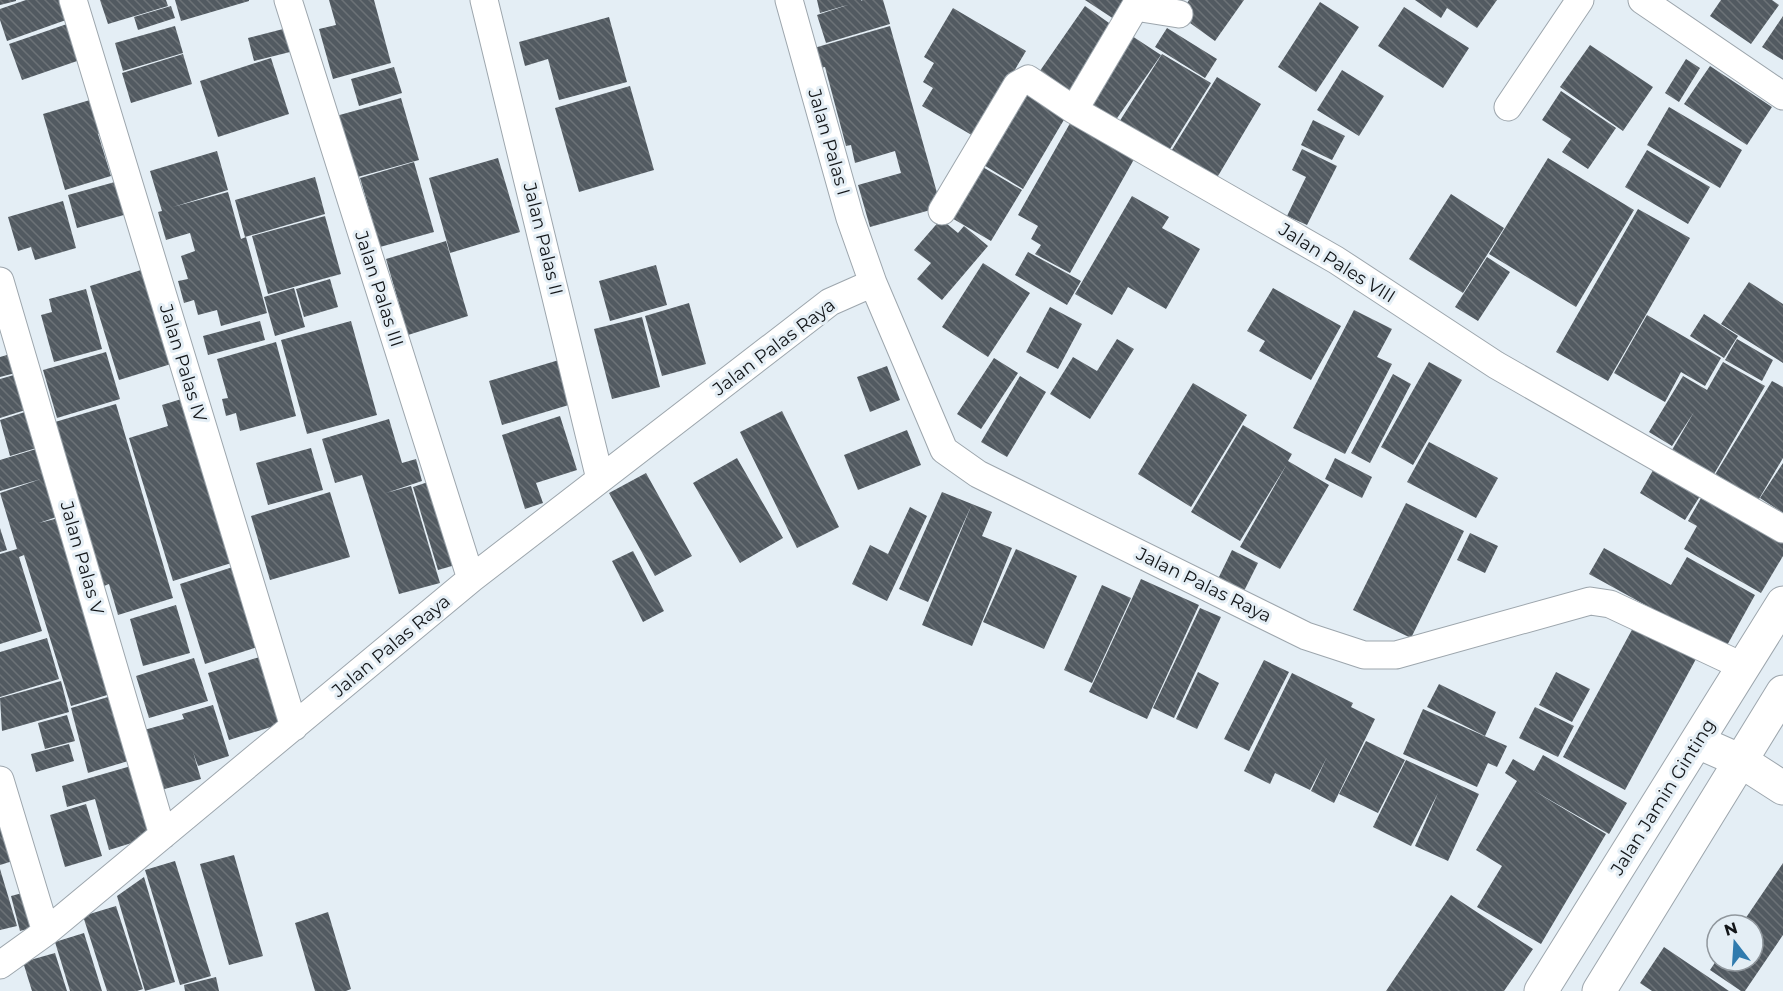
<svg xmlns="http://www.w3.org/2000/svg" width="1783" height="991" viewBox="0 0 1783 991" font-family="Montserrat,sans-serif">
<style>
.building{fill:url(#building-back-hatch)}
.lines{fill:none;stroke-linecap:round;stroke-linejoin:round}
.minor-casing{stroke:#9da6ad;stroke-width:29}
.tertiary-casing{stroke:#9da6ad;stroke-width:35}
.trunk-casing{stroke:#9da6ad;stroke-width:35}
.minor{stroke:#fff;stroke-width:27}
.tertiary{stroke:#fff;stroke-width:33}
.trunk{stroke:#fff;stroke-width:33}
.labels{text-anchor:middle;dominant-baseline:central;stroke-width:6;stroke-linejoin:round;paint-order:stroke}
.street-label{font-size:18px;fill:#121518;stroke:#e4eef5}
</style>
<defs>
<pattern id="building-back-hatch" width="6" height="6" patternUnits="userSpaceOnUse" patternTransform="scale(1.5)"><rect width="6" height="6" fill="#525a61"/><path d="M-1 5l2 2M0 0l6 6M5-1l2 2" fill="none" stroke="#6c7277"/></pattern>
</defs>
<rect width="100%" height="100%" fill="#e4eef5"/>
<path class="building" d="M0,0H16V1L0,5Z
M26,0H59L66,20L7,41L0,20V9Z
M100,0H166L168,6L108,24Z
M175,0H249V1L181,21Z
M329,0H374L391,63L333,79L319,29L336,25Z
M817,0H861V1L820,13Z
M863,0H883L890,24L826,43L817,15Z
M1085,0H1136L1120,23Z
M1189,0H1244L1215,41L1179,15Z
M1415,0H1497L1477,28L1447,8L1441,18Z
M1721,0H1772L1779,5L1751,44L1710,16Z
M1320,2L1359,27L1316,92L1278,67Z
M171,6L175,18L138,30L134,17Z
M1085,6L1119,30L1070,102L1035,78Z
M1404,7L1469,48L1443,88L1378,46Z
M953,8L1026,51L975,137L922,106L933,88L923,82L934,63L924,57Z
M1783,16V60L1762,47Z
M609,17L627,82L559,100L548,59L525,66L519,42Z
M67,24L80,60L22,80L9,44Z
M175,26L183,53L123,71L115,43Z
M890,26L941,207L870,227L858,185L901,173L895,151L855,163L851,145L846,146L825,67L820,68L814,48Z
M287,28L294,51L254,61L248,38Z
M1167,28L1217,59L1205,78L1155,47Z
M1129,34L1161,55L1113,124L1081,103Z
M1590,45L1653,87L1623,131L1560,87Z
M183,54L192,84L131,103L122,73Z
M1162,54L1211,83L1165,157L1116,127Z
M271,58L289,114L218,137L200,81Z
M1686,59L1700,68L1679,102L1665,93Z
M1710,66L1772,107L1747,145L1684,104Z
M394,67L402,93L359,106L351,79Z
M1342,70L1384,96L1359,136L1317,110Z
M1217,77L1261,104L1215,181L1170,153Z
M630,86L654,170L579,192L555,108Z
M1027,89L1068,113L1023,189L982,164Z
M1561,91L1616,128L1588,169L1562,152L1571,139L1542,120Z
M100,97L110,131L98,134L111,176L65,190L43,114Z
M401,98L419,160L354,178L336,116Z
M1669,107L1742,150L1720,188L1647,145Z
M1073,118L1137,154L1070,273L1035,254L1041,245L1031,239L1038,226L1018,215Z
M1313,120L1345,136L1332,160L1301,145Z
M1302,149L1337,166L1307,225L1287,216L1306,177L1292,170Z
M1647,150L1710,187L1688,224L1625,187Z
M217,151L228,190L173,207L228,192L241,239L246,237L267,313L221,326L217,310L198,315L194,300L184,303L178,281L188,279L181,256L195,251L190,233L166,240L158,212L162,211L150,171Z
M498,158L520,232L450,253L429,178Z
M1548,158L1634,210L1576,307L1489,254Z
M414,162L434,232L380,247L360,178Z
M981,166L1022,190L991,241L950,217Z
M315,177L325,214L245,237L235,200Z
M122,180L131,213L77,228L68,195Z
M1451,194L1504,228L1463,293L1409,259Z
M1132,196L1169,217L1162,228L1200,249L1166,309L1128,287L1112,315L1075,294Z
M63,201L76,248L35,260L31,247L18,251L8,217Z
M1638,209L1690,238L1608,381L1556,352Z
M325,216L341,274L268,294L252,236Z
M941,219L958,233L964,226L988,246L942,300L917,279L931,263L914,250Z
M446,241L468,316L408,335L386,259Z
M1028,252L1081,281L1067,305L1015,275Z
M1487,257L1510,272L1478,321L1455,307Z
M983,263L1030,293L988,357L942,327Z
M656,265L667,305L610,321L599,281Z
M141,270L171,364L119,380L90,286Z
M330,279L338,307L304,317L296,289Z
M1749,282L1783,304V363L1721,324Z
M294,288L305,327L275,336L264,297Z
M1273,288L1341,326L1311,380L1259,351L1265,341L1247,331Z
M86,289L102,349L54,362L41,315L52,312L49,299Z
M689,303L706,364L662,376L645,316Z
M1050,307L1082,324L1058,369L1026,352Z
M1354,310L1392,329L1377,357L1392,364L1345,454L1293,428Z
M1704,314L1738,336L1724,358L1690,336Z
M1647,315L1721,358L1705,386L1681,372L1665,402L1614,373Z
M642,317L660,387L612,399L594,329Z
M260,321L265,340L208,355L203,336Z
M351,321L377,415L307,434L281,340Z
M1117,339L1134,349L1090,419L1050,394L1073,357L1097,371Z
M1737,339L1773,360L1762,381L1725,360Z
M276,342L296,416L240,431L236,413L226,416L222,399L228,398L217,359Z
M17,352L23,371L0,377V357Z
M106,352L120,399L57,418L43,370Z
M994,358L1018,373L981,429L957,414Z
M559,360L572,404L502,425L489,381Z
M1429,362L1462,380L1413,465L1381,447Z
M1723,362L1765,386L1714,474L1672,450L1694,412L1672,446L1649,432L1683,376L1707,390Z
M887,366L900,400L870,412L857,377Z
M21,373L32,408L0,418V379Z
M1393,374L1411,384L1370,463L1351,453Z
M1020,376L1046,392L1007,457L981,442Z
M1772,381L1783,387V458L1756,504L1713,478Z
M1193,383L1247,415L1191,507L1138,474Z
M188,397L238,561L173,581L129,438L168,426L162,405Z
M116,404L173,598L118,615L109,584L104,586L55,422Z
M31,410L43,446L10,456L0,420Z
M782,411L839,527L797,548L740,432Z
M560,416L577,470L536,483L543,503L525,509L502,435Z
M389,419L402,463L416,459L422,481L386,493L411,486L440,583L399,594L362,475L335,483L322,439Z
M1243,425L1292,454L1288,461L1329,485L1280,569L1240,547L1287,464L1240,541L1191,512Z
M907,430L921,465L858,490L844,455Z
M1429,442L1498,478L1476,518L1407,482Z
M46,446L62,515L39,523L63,517L117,692L71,706L24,555L19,557L42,631L0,644V554L17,549L0,493L41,479L0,491V460Z
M311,448L323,490L268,505L256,463Z
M737,458L783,538L740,563L693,483Z
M1335,458L1372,477L1362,498L1325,479Z
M1783,463V513L1760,498Z
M1656,465L1702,493L1685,520L1640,493Z
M646,473L692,556L655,576L609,493Z
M434,480L459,564L438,570L413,487Z
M1705,491L1783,536V556L1761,593L1684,549L1697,526L1688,521Z
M330,492L350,557L270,580L251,516Z
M942,492L972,504L928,602L899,589Z
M1406,503L1464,531L1411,638L1353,610Z
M972,504L992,512L982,536L1012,548L972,646L922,625Z
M910,507L927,516L887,601L852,584L870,545L888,554Z
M0,528L7,550L0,552Z
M1470,533L1498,546L1485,573L1457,560Z
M1604,548L1671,585L1687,557L1755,595L1725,649L1589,574Z
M1016,549L1077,576L1044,649L983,622Z
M1232,550L1258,563L1243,593L1217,581Z
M633,551L664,611L643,622L612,561Z
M239,565L264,645L205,664L180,584Z
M1141,579L1199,605L1147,719L1089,692Z
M1102,585L1131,598L1092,683L1064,670Z
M176,605L190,653L143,666L130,619Z
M1200,608L1221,617L1174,718L1153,708Z
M1634,626L1696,659L1625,790L1563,757Z
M47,638L59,679L0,697V652Z
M266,655L287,722L229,740L208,673Z
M194,658L208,701L149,718L136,676Z
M1264,660L1289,672L1249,751L1224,739Z
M1198,672L1219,683L1197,729L1176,719Z
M1556,672L1590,689L1572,722L1539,705Z
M1292,673L1353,703L1351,707L1375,719L1334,803L1311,791L1327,757L1310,790L1275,773L1270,784L1244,771Z
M61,681L69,712L2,731L0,698Z
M1439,684L1496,712L1485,736L1427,707Z
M118,694L135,759L88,773L71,708Z
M213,705L229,756L198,766L193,752L201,779L161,790L144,730L184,719L182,714Z
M1535,707L1574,726L1558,757L1519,738Z
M1423,709L1507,746L1497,767L1488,763L1477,787L1403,754Z
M67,715L75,741L45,749L38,723Z
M1366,741L1405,760L1378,813L1339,794Z
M69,744L74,761L36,772L31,754Z
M1543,755L1627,803L1609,834L1531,789L1606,834L1541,944L1477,907L1502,866L1476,850L1517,781L1505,773L1513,759L1534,771Z
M1406,760L1479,794L1448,861L1415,846L1438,793L1411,846L1373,827Z
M131,766L151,837L109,850L95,799L67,807L62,786Z
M86,804L102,856L65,867L50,815Z
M7,828L16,860L0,865V830Z
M234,855L263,956L229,965L200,864Z
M175,861L211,976L180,985L145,870Z
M1783,863V935L1745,991H1741L1710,970L1716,961H1753V925H1741Z
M0,869L17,926L0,930Z
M144,877L175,982L145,991L117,896Z
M30,891L39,926L20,931L11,896Z
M1451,895L1533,949L1504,991H1386Z
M116,906L143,989L137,991H107L83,916Z
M328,912L351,989L346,991H315L295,923Z
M84,933L102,991H70L55,942Z
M1664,947L1729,991H1652L1640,983Z
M55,953L67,991H32L23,962Z
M216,977L219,991H185L184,985Z"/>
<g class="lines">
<g class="minor-casing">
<path id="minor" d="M73,0L294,727
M288,0L471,579
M484,0L600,479
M789,0L850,218L873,283
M1642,0L1783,96
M1508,107L1580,0
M1074,110L1135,7L1179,14
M942,211L1017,85L1028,79L1074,110L1336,260L1496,365L1783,529
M0,281L163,835
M0,780L46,932
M0,965L46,932L471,579L830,302L873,283L944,450L978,474L1306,636L1364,655H1396L1590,601L1610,604L1744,667"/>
</g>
<g class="tertiary-casing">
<path id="tertiary" d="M1698,742L1741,761L1783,788"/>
</g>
<g class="trunk-casing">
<path id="trunk" d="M1541,991L1783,603
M1599,991L1783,692"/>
</g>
<use href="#minor" class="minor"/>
<use href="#tertiary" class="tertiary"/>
<use href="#trunk" class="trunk"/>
</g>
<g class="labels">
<g class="street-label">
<text transform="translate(829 142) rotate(74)">Jalan Palas I</text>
<text transform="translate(543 239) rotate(76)">Jalan Palas II</text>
<text transform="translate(1337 263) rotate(32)">Jalan Pales VIII</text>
<text transform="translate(379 289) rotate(72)">Jalan Palas III</text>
<text transform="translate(774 347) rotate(-37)">Jalan Palas Raya</text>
<text transform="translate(183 363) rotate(73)">Jalan Palas IV</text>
<text transform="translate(82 558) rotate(74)">Jalan Palas V</text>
<text transform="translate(1204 585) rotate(26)">Jalan Palas Raya</text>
<text transform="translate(391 646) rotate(-40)">Jalan Palas Raya</text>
<text transform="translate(1663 797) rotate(-58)">Jalan Jamin Ginting</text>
</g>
</g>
<g transform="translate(1735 943) rotate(343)"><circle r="28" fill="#e4eef5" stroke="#90979d" stroke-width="1.5"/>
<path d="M0-4.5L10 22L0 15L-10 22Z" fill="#307bae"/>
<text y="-9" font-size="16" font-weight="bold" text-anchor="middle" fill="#121518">N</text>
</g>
</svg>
